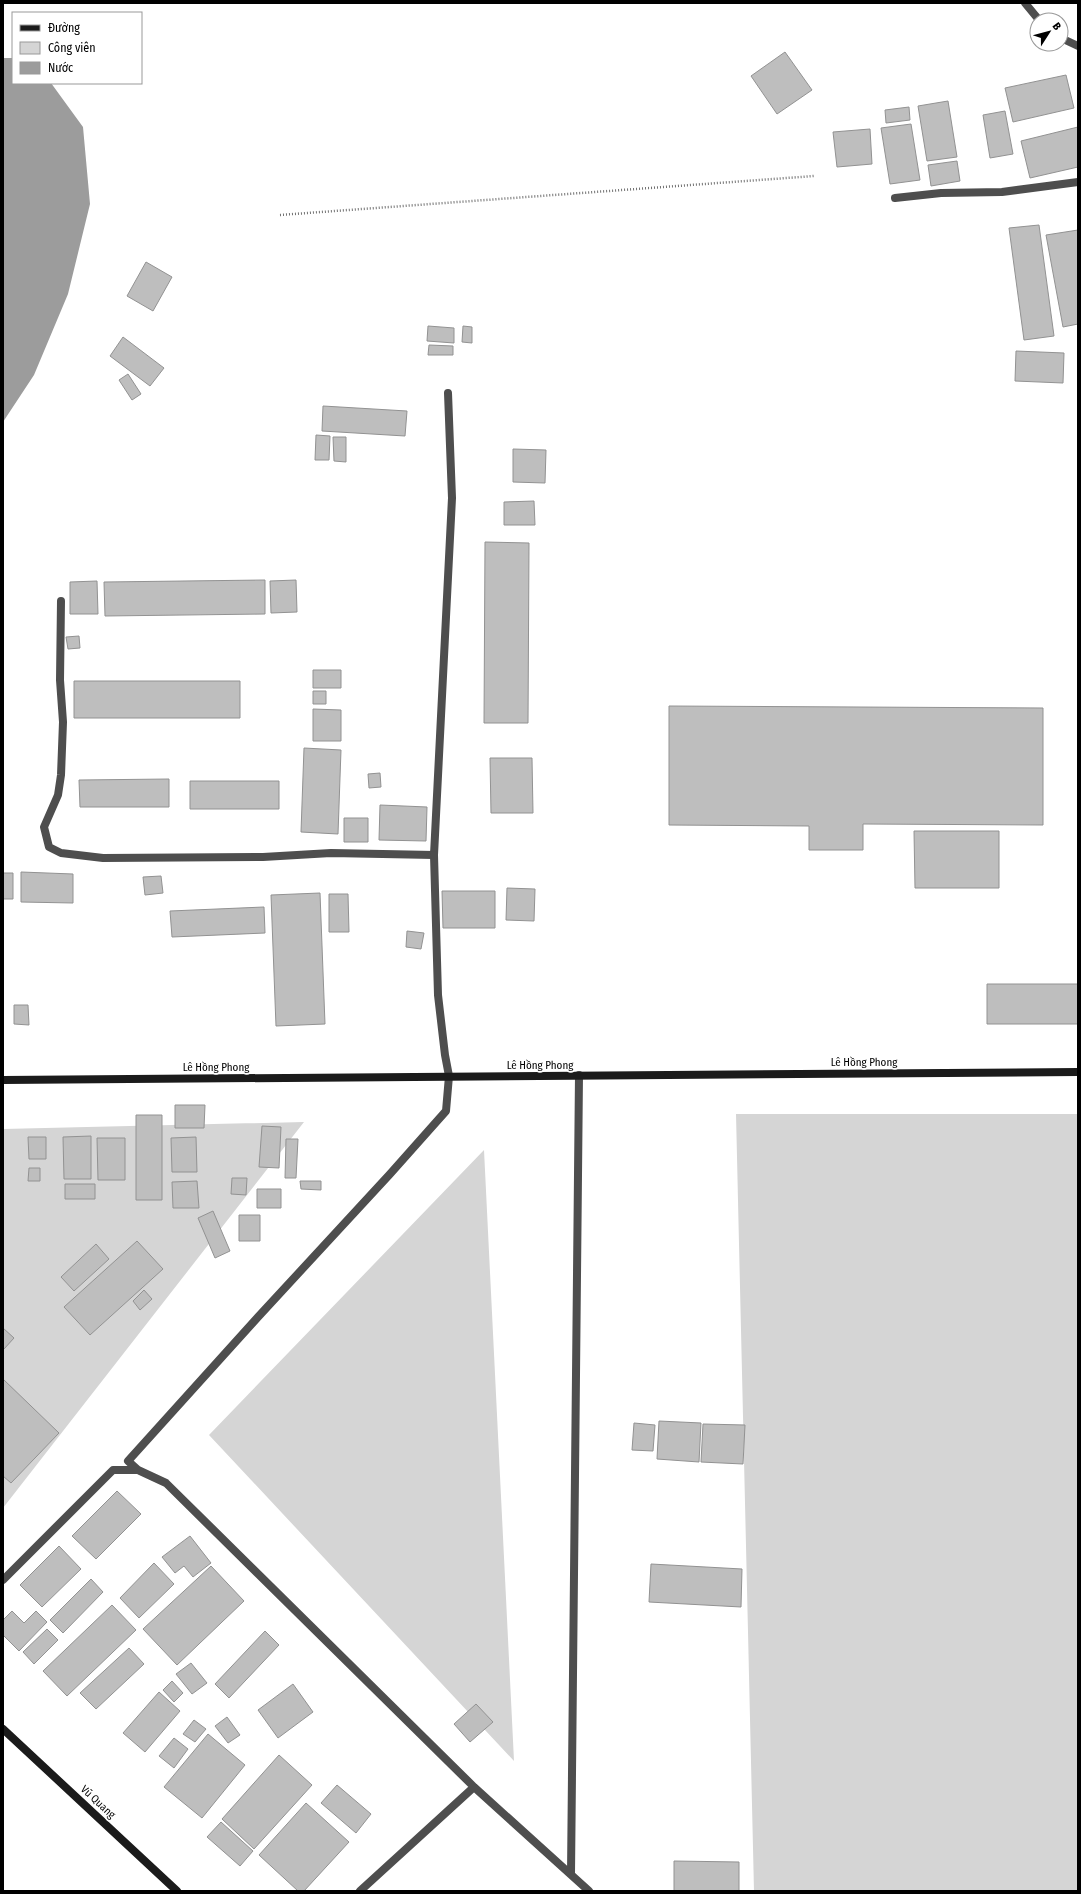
<svg xmlns="http://www.w3.org/2000/svg" width="1081" height="1894" viewBox="0 0 1081 1894" font-family="'Fira Sans Condensed',sans-serif">
<style>
.green{fill:#d5d5d5}
.water{fill:#9c9c9c}
.building{fill:#bebebe;stroke:#929292}
.lines{fill:none;stroke-linecap:round;stroke-linejoin:round}
.path{stroke:#707070;stroke-width:2.5;stroke-dasharray:1 2;stroke-linecap:butt}
.lane{stroke:#4e4e4e;stroke-width:8}
.street{stroke:#4e4e4e;stroke-width:8}
.secondary{stroke:#1b1b1b;stroke-width:8}
.labels{text-anchor:middle;dominant-baseline:central;stroke-width:3.5;stroke-linejoin:round;paint-order:stroke}
.street-label{font-size:11px;fill:#000;stroke:#fff}
</style>
<rect width="100%" height="100%" fill="#fff"/>
<path class="green" d="M736,1114H1078V1891H754Z
M304,1122L3,1508V1129Z
M484,1150L514,1761L209,1435Z"/>
<path class="water" d="M3,58H13V83H51L83,127L90,204L68,294L34,375L3,422Z"/>
<path class="building" d="M785,52L812,90L777,114L751,76Z
M1066,75L1074,108L1013,122L1005,88Z
M948,101L957,157L927,161L918,106Z
M909,107L910,120L886,123L885,110Z
M1005,111L1013,154L990,158L983,115Z
M911,124L920,180L890,184L881,128Z
M1078,127V167L1030,178L1021,141Z
M870,129L872,164L837,167L833,132Z
M957,161L960,181L931,186L928,165Z
M1039,225L1054,336L1024,340L1009,228Z
M1078,230V324L1063,327L1046,235Z
M146,262L172,277L153,311L127,296Z
M428,326L454,328V343L427,341Z
M463,326L472,327V343L462,342Z
M123,337L164,368L150,386L110,356Z
M429,345L453,346V355H428Z
M1016,351L1064,353L1063,383L1015,381Z
M128,374L141,394L132,400L119,380Z
M323,406L407,411L405,436L322,431Z
M316,435L330,436L329,460H315Z
M333,437H346V462L334,461Z
M513,449L546,450L545,483L513,482Z
M534,501L535,525H504V502Z
M485,542L529,543L528,723H484Z
M265,580V614L105,616L104,582Z
M296,580L297,612L271,613L270,581Z
M97,581L98,614H70V582Z
M79,636L80,648L68,649L66,637Z
M313,670H341V688H313Z
M74,681H240V718H74Z
M313,691H326V704H313Z
M669,706L1043,708V825L863,824V850H809V826L669,825Z
M313,709L341,710V741H313Z
M304,748L341,750L338,834L301,832Z
M490,758H532L533,813H491Z
M380,773L381,787L369,788L368,774Z
M169,779V807H80L79,780Z
M190,781H279V809H190Z
M380,805L427,807L426,841L379,840Z
M344,818H368V842H344Z
M914,831H999V888H915Z
M21,872L73,874V903L21,902Z
M3,873H13V899H3Z
M161,876L163,893L145,895L143,877Z
M507,888L535,889L534,921L506,920Z
M442,891H495V928H443Z
M320,893L325,1024L276,1026L271,895Z
M329,894H348L349,932H329Z
M264,907L265,933L172,937L170,911Z
M407,931L424,933L421,949L406,947Z
M987,984H1078V1024H987Z
M14,1005H28L29,1025L14,1024Z
M175,1105H205L204,1128H175Z
M136,1115H162V1200H136Z
M262,1126L281,1127L279,1168L259,1167Z
M91,1136V1179H64L63,1137Z
M28,1137H46V1159H29Z
M196,1137L197,1172H172L171,1138Z
M97,1138H125V1180H98Z
M286,1139H298L296,1178H285Z
M29,1168H40V1181H28Z
M232,1178H247L246,1195L231,1194Z
M197,1181L199,1208H173L172,1182Z
M300,1181H321V1190L301,1189Z
M65,1184H95V1199H65Z
M257,1189H281V1208H257Z
M213,1211L230,1251L215,1258L198,1218Z
M239,1215H260V1241H239Z
M137,1241L163,1269L90,1335L64,1307Z
M96,1244L109,1259L74,1291L61,1277Z
M144,1290L152,1299L140,1310L133,1301Z
M3,1328L14,1338L4,1349L3,1348Z
M3,1379L59,1433L11,1483L3,1476Z
M659,1421L701,1423L699,1462L657,1459Z
M634,1423L655,1425L653,1451L632,1450Z
M703,1424L745,1425L743,1464L701,1462Z
M117,1491L141,1514L96,1559L72,1536Z
M190,1536L211,1563L193,1577L184,1566L175,1573L162,1557Z
M59,1546L81,1569L42,1607L20,1585Z
M154,1563L174,1584L139,1618L120,1598Z
M651,1564L742,1569L741,1607L649,1602Z
M211,1566L244,1601L177,1665L143,1629Z
M91,1579L103,1592L63,1633L50,1620Z
M112,1605L136,1630L67,1696L43,1671Z
M12,1611L24,1623L36,1611L47,1622L19,1651L3,1635V1620Z
M47,1629L58,1640L34,1664L23,1652Z
M265,1631L279,1645L229,1698L215,1684Z
M129,1648L144,1664L96,1709L80,1693Z
M191,1663L207,1683L192,1694L176,1674Z
M172,1681L183,1693L174,1702L163,1690Z
M293,1684L313,1712L278,1738L258,1710Z
M159,1692L180,1711L145,1752L123,1733Z
M476,1704L493,1722L470,1742L454,1724Z
M227,1717L240,1735L228,1743L215,1726Z
M194,1720L206,1729L195,1742L183,1734Z
M208,1734L245,1765L202,1818L164,1787Z
M174,1738L188,1749L174,1768L159,1756Z
M279,1755L312,1785L254,1849L222,1819Z
M337,1785L371,1814L356,1833L321,1803Z
M306,1803L349,1842L304,1891H298L259,1855Z
M221,1822L253,1851L240,1866L207,1837Z
M674,1861L739,1862V1891H674Z"/>
<g class="lines">
<path class="path" d="M280,215L814,176"/>
<path class="lane" d="M61,601L60,680L63,722L61,775L58,795L44,827L49,847L61,853L103,858L263,857L331,853L434,855L452,498L448,393"/>
<path class="street" d="M1025,3L1039,20
M1061,38L1078,46
M895,198L941,193L1002,192L1078,182
M138,1470L128,1461L258,1317L390,1174L446,1111L449,1076L445,1055L438,995L434,855
M3,1580L113,1470H138L166,1483L474,1787L589,1891
M571,1874L579,1075
M360,1891L474,1787"/>
<path class="secondary" d="M3,1080L1078,1072
M3,1729L177,1891"/>
</g>
<g class="labels">
<g class="street-label">
<text x="864" y="1062">Lê Hồng Phong</text>
<text x="540" y="1065">Lê Hồng Phong</text>
<text x="216" y="1067">Lê Hồng Phong</text>
<text transform="translate(98 1802) rotate(43)">Vũ Quang</text>
</g>
</g>
<rect width="1081" height="1894" fill="none" stroke="#000000" stroke-width="8"/>
<rect x="12" y="12" width="130" height="72" fill="#ffffff" stroke="#999999"/>
<rect x="20" y="25" width="20" height="6" fill="#1b1b1b" stroke="#999999"/>
<text x="48" y="32" font-size="12" fill="#000000">Đường</text>
<rect x="20" y="42" width="20" height="12" fill="#d5d5d5" stroke="#999999"/>
<text x="48" y="52" font-size="12" fill="#000000">Công viên</text>
<rect x="20" y="62" width="20" height="12" fill="#9c9c9c" stroke="#999999"/>
<text x="48" y="72" font-size="12" fill="#000000">Nước</text>
<g transform="translate(1049 32) rotate(54)"><circle r="19" fill="#ffffff" stroke="#999999"/>
<path d="M0-3L7 15L0 10L-7 15Z" fill="#000000"/>
<text y="-6" font-size="11" font-weight="bold" text-anchor="middle" fill="#000000">B</text>
</g>
</svg>
